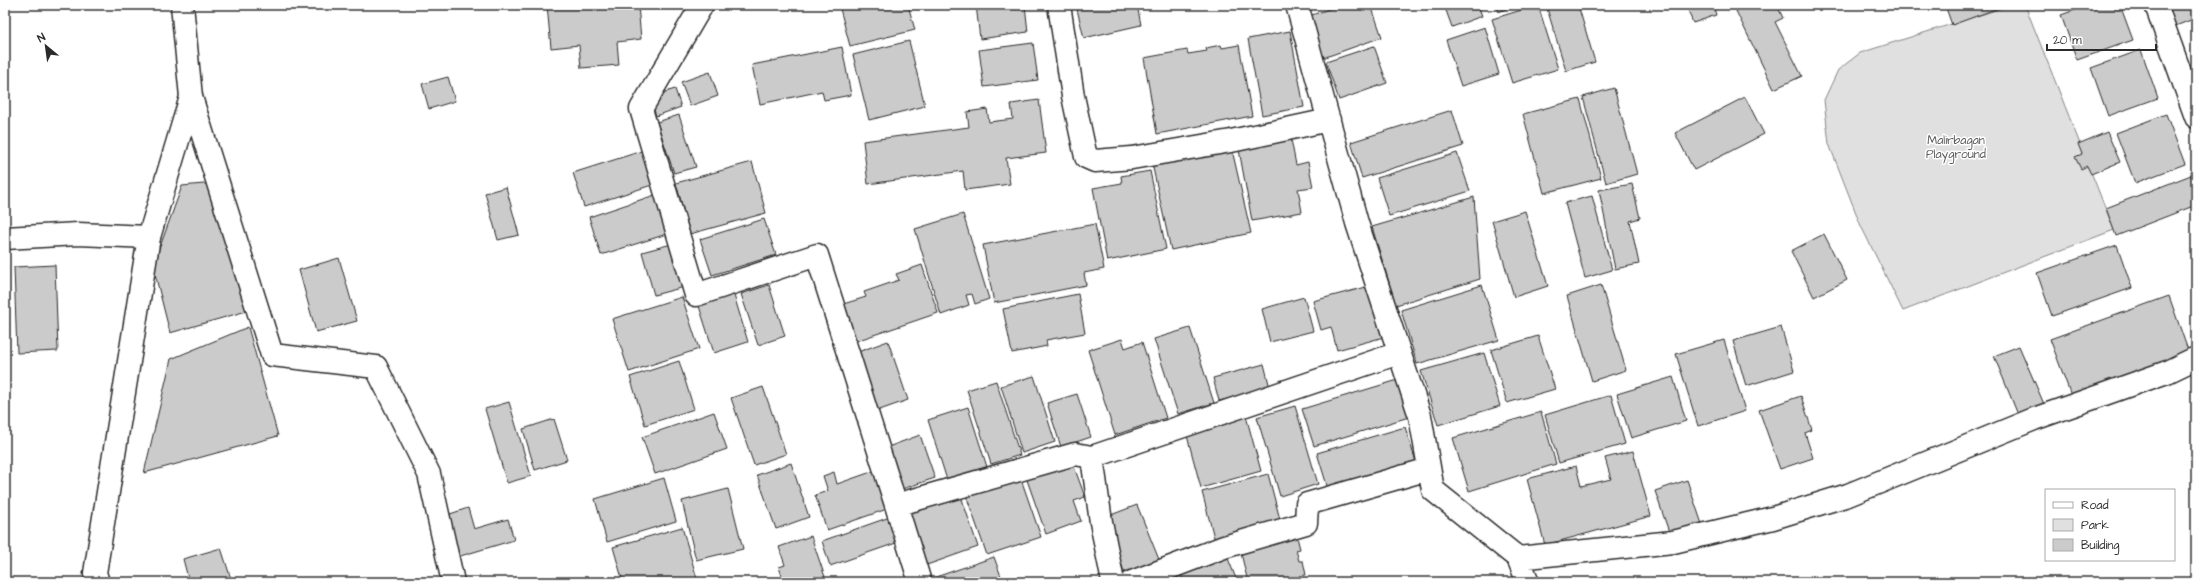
<svg xmlns="http://www.w3.org/2000/svg" width="2201" height="587" viewBox="0 0 2201 587" font-family="'Architects Daughter',sans-serif">
<style>
.green{fill:#e0e0e0;stroke:#868686}
.building{fill:#cbcbcb;stroke:#2b2b2b}
.lines{fill:none;stroke-linecap:round;stroke-linejoin:round}
.street-casing{stroke:#2b2b2b;stroke-width:25}
.secondary-casing{stroke:#2b2b2b;stroke-width:25}
.street{stroke:#fff;stroke-width:22}
.secondary{stroke:#fff;stroke-width:22}
.labels{text-anchor:middle;dominant-baseline:central;stroke-width:3;stroke-linejoin:round;paint-order:stroke}
.park-label{font-size:12px;fill:#585858;stroke:#fff}
</style>
<rect width="100%" height="100%" fill="#fff"/>
<filter id="ink" filterUnits="userSpaceOnUse"><feTurbulence type="fractalNoise" baseFrequency=".025" numOctaves="2"/><feDisplacementMap in="SourceGraphic" scale="8" xChannelSelector="R" yChannelSelector="G"/><feConvolveMatrix kernelMatrix="1 2 1 2 8 2 1 2 1" color-interpolation-filters="sRGB"/></filter>
<g filter="url(#ink)">
<path class="green" d="M2012,5H2025L2114,230L1903,311L1861,226L1829,144L1824,100L1838,70L1860,53Z"/>
<path class="building" d="M547,5H638L641,39L617,42L619,65L581,68L579,45L551,48Z
M839,5H908L915,30L850,46Z
M976,5H1025L1028,32L980,39Z
M1076,5H1137L1141,25L1084,38Z
M1340,5H1371L1382,37L1323,58L1309,16Z
M1444,5H1478L1482,16L1452,27Z
M1496,5H1514L1499,12Z
M1538,5L1558,69L1512,83L1492,19Z
M1546,5H1578L1595,62L1566,71Z
M1686,5H1713L1716,15L1693,23Z
M1749,5H1777L1783,18L1775,22L1802,76L1774,89L1736,11Z
M1945,5H2000L2001,7L1952,25Z
M2089,5H2120L2133,40L2077,60L2061,15Z
M2165,5H2196V18L2173,27Z
M1485,27L1499,74L1461,86L1446,40Z
M1290,31L1304,107L1262,115L1248,39Z
M909,41L925,106L869,120L853,55Z
M1033,43L1038,80L984,87L979,50Z
M1221,45L1222,48L1239,45L1252,116L1157,134L1144,58L1187,50L1188,54L1207,51L1206,48Z
M1374,46L1387,83L1339,100L1326,62Z
M842,47L851,95L824,100L822,91L760,104L752,65Z
M2141,50L2158,98L2108,116L2091,68Z
M710,72L718,96L690,106L681,82Z
M448,77L455,101L429,109L422,84Z
M1614,88L1637,174L1606,183L1583,97Z
M675,89L681,107L656,116L650,97Z
M1745,97L1764,134L1694,170L1675,133Z
M1580,99L1601,178L1544,193L1523,114Z
M1039,100L1046,153L1006,158L1010,184L965,190L963,171L868,184L863,141L969,127L967,112L987,109L989,122L1013,119L1011,104Z
M1452,110L1463,146L1362,178L1351,142Z
M2166,114L2185,164L2135,183L2116,133Z
M679,115L696,167L674,173L657,122Z
M2107,132L2120,162L2091,174L2087,166L2081,169L2075,157L2082,154L2078,144Z
M1290,134L1296,165L1308,162L1313,187L1298,189L1302,212L1252,221L1238,144Z
M1230,141L1251,233L1171,250L1151,159Z
M645,150L655,184L584,207L573,173Z
M1457,153L1470,191L1389,216L1377,178Z
M752,162L766,213L690,234L676,183Z
M1150,171L1166,249L1107,261L1093,188L1122,183L1121,176Z
M2191,175L2196,187V205L2116,236L2106,208Z
M214,183L250,310L170,333L153,266L182,186Z
M1632,184L1640,218L1630,221L1639,264L1615,269L1599,190Z
M506,187L519,235L498,240L485,193Z
M655,195L667,234L601,255L589,217Z
M1592,196L1612,270L1585,278L1565,203Z
M1474,197L1480,279L1396,305L1372,227Z
M1525,211L1548,286L1514,297L1492,221Z
M963,214L989,299L975,304L972,294L966,295L969,305L941,315L915,229Z
M764,219L776,255L712,275L700,239Z
M1095,224L1104,269L1084,273L1086,285L994,303L983,245Z
M1824,234L1847,280L1814,297L1791,251Z
M679,242L688,286L654,295L642,252Z
M2117,245L2132,288L2052,316L2037,273Z
M339,258L357,321L316,332L299,270Z
M55,265L58,351L17,353L14,267Z
M922,265L938,313L853,342L840,305L866,297L864,292L899,280L896,274Z
M769,285L785,336L758,345L741,294Z
M1482,285L1499,340L1417,364L1401,310Z
M1601,285L1626,370L1592,381L1567,296Z
M1370,286L1384,337L1337,350L1331,327L1321,330L1313,301Z
M733,292L748,342L714,353L698,303Z
M1078,294L1085,333L1046,340L1047,346L1012,353L1003,309Z
M2169,296L2190,356L2072,398L2050,339Z
M682,297L699,349L629,372L612,319Z
M1304,297L1313,331L1270,342L1262,309Z
M248,327L278,436L144,473L171,359Z
M1781,327L1794,371L1746,386L1733,341Z
M1190,328L1214,403L1178,414L1154,339Z
M1538,336L1555,389L1507,403L1491,350Z
M1122,339L1125,348L1142,342L1166,418L1115,435L1088,350Z
M1724,340L1745,411L1698,426L1676,354Z
M888,341L908,400L874,412L855,353Z
M2019,346L2047,411L2021,422L1994,356Z
M1484,353L1500,406L1438,425L1421,371Z
M679,361L694,409L645,425L630,377Z
M1264,364L1270,388L1219,401L1213,378Z
M1034,376L1055,442L1022,453L1001,386Z
M1673,377L1686,421L1631,438L1617,394Z
M1398,380L1409,417L1314,446L1302,409Z
M996,381L1020,455L991,464L967,390Z
M763,387L786,454L754,465L731,398Z
M1077,394L1091,437L1061,447L1047,403Z
M1611,395L1625,444L1559,463L1545,415Z
M1801,396L1812,430L1805,433L1813,458L1780,469L1759,410Z
M509,402L531,476L507,483L485,409Z
M1295,406L1318,484L1280,496L1257,417Z
M968,407L987,467L947,480L928,420Z
M714,412L727,449L655,474L642,437Z
M1541,412L1556,464L1469,491L1453,438Z
M1246,416L1261,471L1201,488L1186,432Z
M554,419L567,460L535,470L523,429Z
M1405,427L1417,465L1329,492L1317,453Z
M920,435L935,478L902,489L888,447Z
M1633,451L1651,516L1545,545L1527,479L1576,466L1581,486L1611,479L1605,458Z
M1072,461L1085,497L1074,501L1081,521L1046,534L1026,477Z
M791,463L809,517L776,529L757,475Z
M874,471L887,509L827,530L815,495L828,491L823,476L834,472L837,484Z
M1268,474L1282,527L1216,545L1202,492Z
M1020,476L1041,537L987,555L966,495Z
M664,478L676,521L607,542L595,499Z
M1687,480L1702,524L1670,535L1655,491Z
M728,489L743,549L696,560L682,501Z
M961,496L978,547L924,566L906,515L933,500Z
M1137,505L1160,562L1126,576L1103,518Z
M468,508L474,529L508,519L514,540L457,557L444,516Z
M890,517L899,542L830,566L822,541Z
M682,527L698,582H623L613,547Z
M811,536L825,577L812,582H784L779,567L785,565L779,547Z
M1297,537L1300,549L1296,550L1299,561H1303L1306,575L1299,576L1301,582H1248L1239,545Z
M221,548L232,582H189L183,559Z
M1225,551L1237,581L1184,582L1179,570Z
M994,557L1003,582H934L933,578Z"/>
<g class="lines">
<g class="street-casing">
<path id="street" d="M702,5L641,109L696,295L817,255L896,505L1075,454L1092,457L1399,353
M1059,5L1073,96L1086,157L1095,161L1132,158L1231,141L1329,120
M1297,5L1357,223L1420,416L1433,490L1518,558L1528,582
M2156,5L2196,117
M191,97L272,355L376,367L429,474L453,582
M5,238L78,234L149,237
M1092,457L1101,522L1113,582
M896,505L920,582
M1518,558L1673,542L1773,518L1848,495L2034,419L2167,372L2196,358
M1132,582L1224,547L1306,523L1307,504L1429,469"/>
</g>
<g class="secondary-casing">
<path id="secondary" d="M98,582L95,573L149,237L191,97L182,5"/>
</g>
<use href="#street" class="street"/>
<use href="#secondary" class="secondary"/>
</g>
</g>
<g class="labels">
<g class="park-label">
<text x="1956" y="140">Malirbagan<tspan x="1956" dy="14">Playground</tspan></text>
</g>
</g>
<rect width="2201" height="587" fill="none" stroke="#fff" stroke-width="20"/>
<rect x="10" y="10" width="2181" height="567" fill="none" stroke="#2b2b2b" stroke-width="1.5" filter="url(#ink)"/>
<rect x="2045" y="489" width="130" height="72" fill="#ffffff" stroke="#aaaaaa"/>
<rect x="2053" y="502" width="20" height="6" fill="#ffffff" stroke="#aaaaaa"/>
<text x="2081" y="509" font-size="12" fill="#2b2b2b">Road</text>
<rect x="2053" y="519" width="20" height="12" fill="#e0e0e0" stroke="#aaaaaa"/>
<text x="2081" y="529" font-size="12" fill="#2b2b2b">Park</text>
<rect x="2053" y="539" width="20" height="12" fill="#cbcbcb" stroke="#aaaaaa"/>
<text x="2081" y="549" font-size="12" fill="#2b2b2b">Building</text>
<g transform="translate(46 46) rotate(331)" stroke="#ffffff" stroke-width="3" paint-order="stroke">
<path d="M0-3L7 15L0 10L-7 15Z" fill="#2b2b2b"/>
<text y="-6" font-size="11" font-weight="bold" text-anchor="middle" fill="#2b2b2b">N</text>
</g>
<path d="M2047 44v6h109v-6" fill="none" stroke="#2b2b2b" stroke-width="2"/>
<text x="2053" y="44" font-size="12" fill="#2b2b2b" stroke="#ffffff" stroke-width="3" paint-order="stroke">20 m</text>
</svg>
